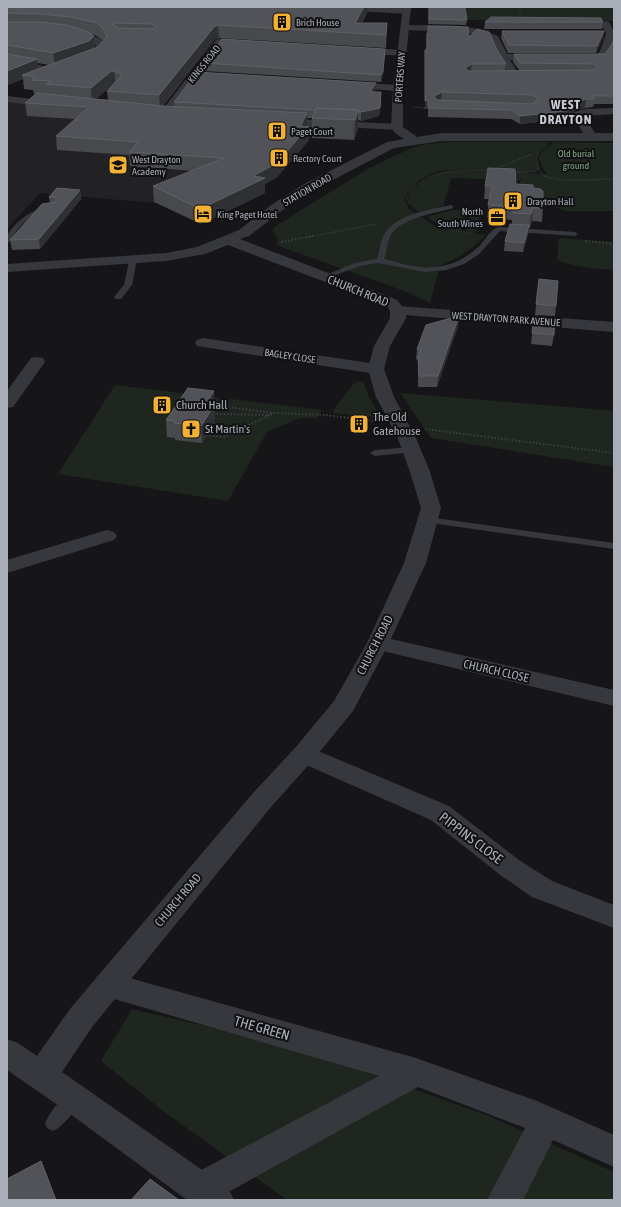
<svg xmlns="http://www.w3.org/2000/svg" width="621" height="1207" viewBox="0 0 621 1207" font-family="'Asap Condensed',sans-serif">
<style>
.built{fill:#222225}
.green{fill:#1e261f}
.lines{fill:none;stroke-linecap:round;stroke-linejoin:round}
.path-far2{stroke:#3d3f44;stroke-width:1;stroke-dasharray:1 1.5;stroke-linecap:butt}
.path-far1{stroke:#3d3f44;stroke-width:1.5;stroke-dasharray:1 1.5;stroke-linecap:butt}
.path{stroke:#3d3f44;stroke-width:2;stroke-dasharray:1.5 2;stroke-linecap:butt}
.service{fill:#37383d;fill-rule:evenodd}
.minor{fill:#37383d;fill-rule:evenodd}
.tertiary{fill:#37383d;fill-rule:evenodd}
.wall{fill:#47494d;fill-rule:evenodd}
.shaded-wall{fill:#2f3033}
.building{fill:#525359;stroke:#5f6168;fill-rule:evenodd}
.labels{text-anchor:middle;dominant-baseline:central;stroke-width:4;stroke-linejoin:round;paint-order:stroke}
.far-poi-label{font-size:10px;fill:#a8adb8;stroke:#111113;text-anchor:start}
.far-street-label{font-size:10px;fill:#a8adb8;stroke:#111113}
.far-park-label{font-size:10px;fill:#7fa381;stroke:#111113}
.street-label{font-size:12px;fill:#a8adb8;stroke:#111113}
.poi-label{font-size:12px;fill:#a8adb8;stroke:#111113;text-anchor:start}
.far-district-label{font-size:13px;font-weight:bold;letter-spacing:1px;fill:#c9ccd4;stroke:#111113}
.near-street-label{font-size:14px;fill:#a8adb8;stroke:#111113}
</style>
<rect width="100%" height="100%" fill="#161618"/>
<path class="built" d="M7,101L90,111L236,166L154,203L40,193L7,229Z"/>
<path class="green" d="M466,7H614V21L467,20Z
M448,142H548V146L537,155L536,161L539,167L537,171L521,173L547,174L542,167L539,158L541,153L554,142L614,143V211H566L537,199L520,187L521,176L520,180L451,178L443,206L421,213C413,208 403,201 412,192C439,163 454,174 487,171L453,170L439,171L429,175L420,180L406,195L405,201L409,209L440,229L486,235C473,249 458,258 440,266L430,303L407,292L276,245L278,240L272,230L277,225L366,170L392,157L412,148L427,144Z
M453,210H463L467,212L461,231L444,228L427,217Z
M471,212H481L476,232L466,231Z
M559,238L614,242V270C594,269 576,267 557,260Z
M361,381L364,383L369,397L381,418L333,413L334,409L355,382Z
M115,385L322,410L317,418H300L267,432L228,501L58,474Z
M400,393L614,411V467L431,438Z
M132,1009L266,1040L338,1062L489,1116L614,1172V1200H287L167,1114L101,1061Z"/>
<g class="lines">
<path class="path-far2" d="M518,7L521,15"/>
<path class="path-far1" d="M414,107L427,108
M538,153C536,162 537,173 547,177C562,183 597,179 614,179
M512,172H534L539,168
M409,204L407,198C409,192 414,188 419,184C440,165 467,174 493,169C507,166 519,158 533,154
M437,225L450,230L474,233
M308,237L377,224"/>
<path class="path" d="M585,241L614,244
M281,242L313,236
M211,405L274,413
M213,414L270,415
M425,429L614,453
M206,435L224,437L274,413L324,415L376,421"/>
<path class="service" d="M313,121L316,123L309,139L304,140L303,139L310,123Z
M451,205L453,206V208C436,213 401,218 391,235C387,242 387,252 384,259C394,261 404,265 414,266C437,271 460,264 477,248C485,242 489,229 499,227L575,232L578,234L575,236L500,231L479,254L464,264L446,270L425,272L378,263L360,266L325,279L321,277L355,263L377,259C380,251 380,242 384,235C395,214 430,210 451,205Z
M51,207L53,208V210C28,216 23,221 9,242L7,243V235C18,219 31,209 51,207Z
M130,257H133L137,259L132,285L121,299H115L114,297L124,285Z
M412,447L417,450L415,452L375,456L370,453L375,450Z
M428,517L614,543V549L424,522L423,520Z
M73,1092L79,1094L81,1099C76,1110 64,1126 53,1131L47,1128L45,1123C50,1112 62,1096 73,1092Z"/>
<path class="minor" d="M336,7C348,7 405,5 412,11L407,14L340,10Z
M606,21L609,22C618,35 613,49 604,60H572L571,58L576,55H597L600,51L606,34L601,24Z
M405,25C437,26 469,22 498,36L507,54L544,55L549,58L544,61L510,60L516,69L511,72L507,71L498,57L491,40L483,36L464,32L402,30L400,28L402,26Z
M7,27C28,27 87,27 103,41C105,43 106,46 107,49L100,58L82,66L77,63L78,61L93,54L97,49L95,44C70,31 35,33 7,33Z
M219,39L249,41L254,44L249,47L222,45L168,117H160L158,115L160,113L216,40Z
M355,47L402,50L407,53L402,56L351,52L350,50Z
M7,59L55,68L60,71L55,74L7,65Z
M346,82L398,85L403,88L398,91L342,87L341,85Z
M7,96L57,102L63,105L57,108L7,102Z
M611,108H614V114L585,116L597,137L595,140H587L572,114L574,112L585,109Z
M276,118L397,124L401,125L403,127L401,129L397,130L272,123L270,121L272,119Z
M398,306L614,322V332L392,314L390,311L392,308Z
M203,338L376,364L382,365L384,369L382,373L376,374L197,346L195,343L197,340Z
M37,357L43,358L45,362L13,407L7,408V391L31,358Z
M107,530L114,532L117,536L114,540L7,573V560Z
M378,636L614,690V706L370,648L367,643L370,638Z
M304,745L449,806L519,860L552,881L614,905V928L532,897L499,874L431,820L295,760L291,754L295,748Z
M108,972L416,1058L537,1101L614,1135V1167L553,1140L523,1200H487L525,1128L418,1087L214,1200H187L183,1189L188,1177L379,1076L97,994L93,985L97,976Z"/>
<path class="tertiary" d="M403,7H411L403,88V127L417,137L442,133H614V141H442L394,148L316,189L284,209L249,236L240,239L388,296L397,300L406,311V318L390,346L384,369L394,397L415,436L429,469L441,508L426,563L389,643L353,711L313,760L271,807L119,994L92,1027L62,1072L228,1188L234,1200H187L62,1108L7,1070V1039L18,1043L37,1056L70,1009L253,793L295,748L334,701L367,643L404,563L421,508L409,469L397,436L376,397L368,369L374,346L390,318V311L387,306L378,302L228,245L205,254L166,261L7,272V264L166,253L197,247L239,230L274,203L306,183L387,142L404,139L395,133L391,127L393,88Z"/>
</g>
<path class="wall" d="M7,7H368L367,13L362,23H387L386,48L219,38L215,39L163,106H175L174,102L375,91V92L381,100L379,116L361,121L358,120V129L354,140L312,138V118H307V127L309,140L277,177L265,184V193L201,224L154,202L153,186L193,171L130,166L129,155L57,150L56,136L75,119L27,116L25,103L36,94H34L33,90L24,89L23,79L7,85ZM91,34L95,35L104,41L98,47L95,49L94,36ZM38,63L49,65L38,70ZM111,86H112L107,91L108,100L96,99Z
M429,7L467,20L466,25L428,24Z
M614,18V30L613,25Z
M485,22H603L602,29H484Z
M502,31H604L603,38L596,53H508L501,38Z
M427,33L469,37L497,50L506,64L505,71H546H520L513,62L514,54H605L612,44L614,39V104H594L593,107L585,108L573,111V118L520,124L511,119L428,117V108L425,109V50H426ZM469,101L531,104H532Z
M385,49L382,79L381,82L204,71V63Z
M485,186L533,188L543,208L542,222L532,221L530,228L529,227L528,234L523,252L504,251L505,241L512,224V220L487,218L489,199H484Z
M80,190L81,199L40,249L12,250L10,240L50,203L49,197Z
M539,279L556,306L555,316L535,315Z
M459,316L458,326L437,387H418V360L416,359L417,349Z
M534,316L554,335L552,346L531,344Z
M215,407V423L202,443L175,440V438L167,437L166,420Z"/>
<path class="shaded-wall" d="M364,7H368L367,13L356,33L355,23Z
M387,23V36L386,48V35Z
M218,25L219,38L215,39L160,109L159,95L214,27Z
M604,31L603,38L596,53L597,46Z
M94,36L95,49L55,66L53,53Z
M385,49L382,79L381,82V75Z
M37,59L39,73L22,75L23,79L7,85V71Z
M472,64L471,72L465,76V68Z
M114,71L116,85L111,86L92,102L91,88L110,72Z
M376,83L375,91L370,100V92Z
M381,92L379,116L361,121V112Z
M442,92L441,100L434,105V96Z
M586,99L585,108L573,111V118L520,124V116L571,105L574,103Z
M428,100V108L425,109V101Z
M358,110V129L354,140L355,120Z
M307,113V127L309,126V140L277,177L265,184V193L201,224L200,209L253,176L301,125Z
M80,190L81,199L40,249L39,239Z
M533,208L532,221L530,228L531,214Z
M529,225L528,234L523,252L524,243Z
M459,316L458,326L437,387L438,376Z
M214,391L215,423L202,443L201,426L205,405Z"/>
<path class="building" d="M7,7H364L355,23H387L386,35L218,25L214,27L159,95L107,91L121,76V74L114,71L110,72L91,88L46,84L51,81L32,80L35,77H33L34,76L22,75L98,47L107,36L102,27L94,22L70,17L41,14L7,13ZM115,23L152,24L156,27L152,29L117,28L113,24Z
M429,7H465L467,20L429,19Z
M491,17L601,18L603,22H485Z
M7,22H40L67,25L88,32L94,36L89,41L53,53L7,45Z
M428,26L468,27L469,37L477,29L489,32L497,50L506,64H472L465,68L468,71L595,70L597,66L595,64L520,63L514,54H605L612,44L614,39V71H612L614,74V96H593L594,99H586L574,103L571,105L574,110L520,116L512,110L428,108V100L425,101V50H427V33H428ZM442,92L532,95L539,99L532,104L437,100L434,96Z
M502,31H604L597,46L509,45Z
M222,39L385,49L383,72L381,75L204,63Z
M7,54L37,59L7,71Z
M197,72L376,83L370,92H381L380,108L361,112H358V110L316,108L315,110L174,102Z
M37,93L163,106L307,113L301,125L304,127L309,126L277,163L253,176L265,178L200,209L153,186L224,158L129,152L138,142L56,136L89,107L25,103Z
M316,108L358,110L355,120L312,118Z
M488,168L515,169L516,184L533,185V188L541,189V191H543V208H533L531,214L513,213L514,207L488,205L492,186H485Z
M57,188L80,190L39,239L10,240L42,204L56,202V197H49Z
M510,224L529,225L524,243L505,241Z
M539,279L558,281L556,306L536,304Z
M459,316L438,376H419L418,357L421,349H417L426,325Z
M534,316L555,318L554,335L532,333Z
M188,388L214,391L205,405L214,406L201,426L174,423L175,421L166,420Z
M41,1161L56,1200H7V1179Z
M150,1179L179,1200H131Z"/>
<defs>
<g id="building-square" transform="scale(1)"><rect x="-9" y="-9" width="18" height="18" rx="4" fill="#f2b134" stroke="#111113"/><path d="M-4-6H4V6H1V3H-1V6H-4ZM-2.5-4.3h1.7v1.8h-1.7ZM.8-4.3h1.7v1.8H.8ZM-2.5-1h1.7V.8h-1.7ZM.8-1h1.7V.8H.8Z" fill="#111"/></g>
<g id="school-square" transform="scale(1)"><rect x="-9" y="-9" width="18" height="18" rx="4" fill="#f2b134" stroke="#111113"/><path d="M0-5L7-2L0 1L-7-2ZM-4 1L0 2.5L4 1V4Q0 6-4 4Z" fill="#111"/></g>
<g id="hotel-square" transform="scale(1)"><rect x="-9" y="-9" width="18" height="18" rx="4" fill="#f2b134" stroke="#111113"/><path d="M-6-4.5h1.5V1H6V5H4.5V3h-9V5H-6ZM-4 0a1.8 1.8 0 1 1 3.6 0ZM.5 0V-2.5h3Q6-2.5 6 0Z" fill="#111"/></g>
<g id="office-square" transform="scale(1)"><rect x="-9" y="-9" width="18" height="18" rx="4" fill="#f2b134" stroke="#111113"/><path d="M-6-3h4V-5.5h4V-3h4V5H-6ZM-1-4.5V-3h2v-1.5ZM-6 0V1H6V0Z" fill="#111"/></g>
<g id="church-square" transform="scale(1)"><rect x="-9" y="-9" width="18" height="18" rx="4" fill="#f2b134" stroke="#111113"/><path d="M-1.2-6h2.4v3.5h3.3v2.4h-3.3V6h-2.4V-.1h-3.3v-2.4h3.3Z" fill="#111"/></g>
</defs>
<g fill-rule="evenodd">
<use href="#building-square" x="282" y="22"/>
<use href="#building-square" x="277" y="131"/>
<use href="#building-square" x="279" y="158"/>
<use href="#school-square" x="118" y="165"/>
<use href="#building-square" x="513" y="201"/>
<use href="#hotel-square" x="203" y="214"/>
<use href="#office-square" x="497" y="217"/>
<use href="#building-square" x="162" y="405"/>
<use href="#building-square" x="359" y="424"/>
<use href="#church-square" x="191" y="429"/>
</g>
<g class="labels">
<g class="far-poi-label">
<text x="296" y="22">Brich House</text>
<text x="291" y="131">Paget Court</text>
<text x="293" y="158">Rectory Court</text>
<text x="132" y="159">West Drayton<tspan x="132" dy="12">Academy</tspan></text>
<text x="527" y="201">Drayton Hall</text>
<text x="483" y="211" text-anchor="end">North<tspan x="483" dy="12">South Wines</tspan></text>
<text x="217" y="214">King Paget Hotel</text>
</g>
<g class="far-street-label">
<text transform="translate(204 64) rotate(-51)">KINGS ROAD</text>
<text transform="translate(400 77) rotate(-86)">PORTERS WAY</text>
<text transform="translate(307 190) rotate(-30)">STATION ROAD</text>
<text transform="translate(506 319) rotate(4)">WEST DRAYTON PARK AVENUE</text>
<text transform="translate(290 356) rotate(9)">BAGLEY CLOSE</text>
</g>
<g class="far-park-label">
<text x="576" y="153">Old burial<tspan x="576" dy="12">ground</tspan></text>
</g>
<g class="street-label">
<text transform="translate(358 291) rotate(22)">CHURCH ROAD</text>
<text transform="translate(375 645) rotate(-63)">CHURCH ROAD</text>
<text transform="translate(496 671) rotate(13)">CHURCH CLOSE</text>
<text transform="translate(178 900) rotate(-50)">CHURCH ROAD</text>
</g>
<g class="poi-label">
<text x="176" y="405">Church Hall</text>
<text x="373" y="417">The Old<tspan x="373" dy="14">Gatehouse</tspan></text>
<text x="205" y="429">St Martin's</text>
</g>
<g class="far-district-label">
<text x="566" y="104">WEST<tspan x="566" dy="15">DRAYTON</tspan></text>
</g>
<g class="near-street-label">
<text transform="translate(471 838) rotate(37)">PIPPINS CLOSE</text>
<text transform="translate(262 1028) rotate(16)">THE GREEN</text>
</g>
</g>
<rect width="621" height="1207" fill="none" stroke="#a8adb8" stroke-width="16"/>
</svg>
